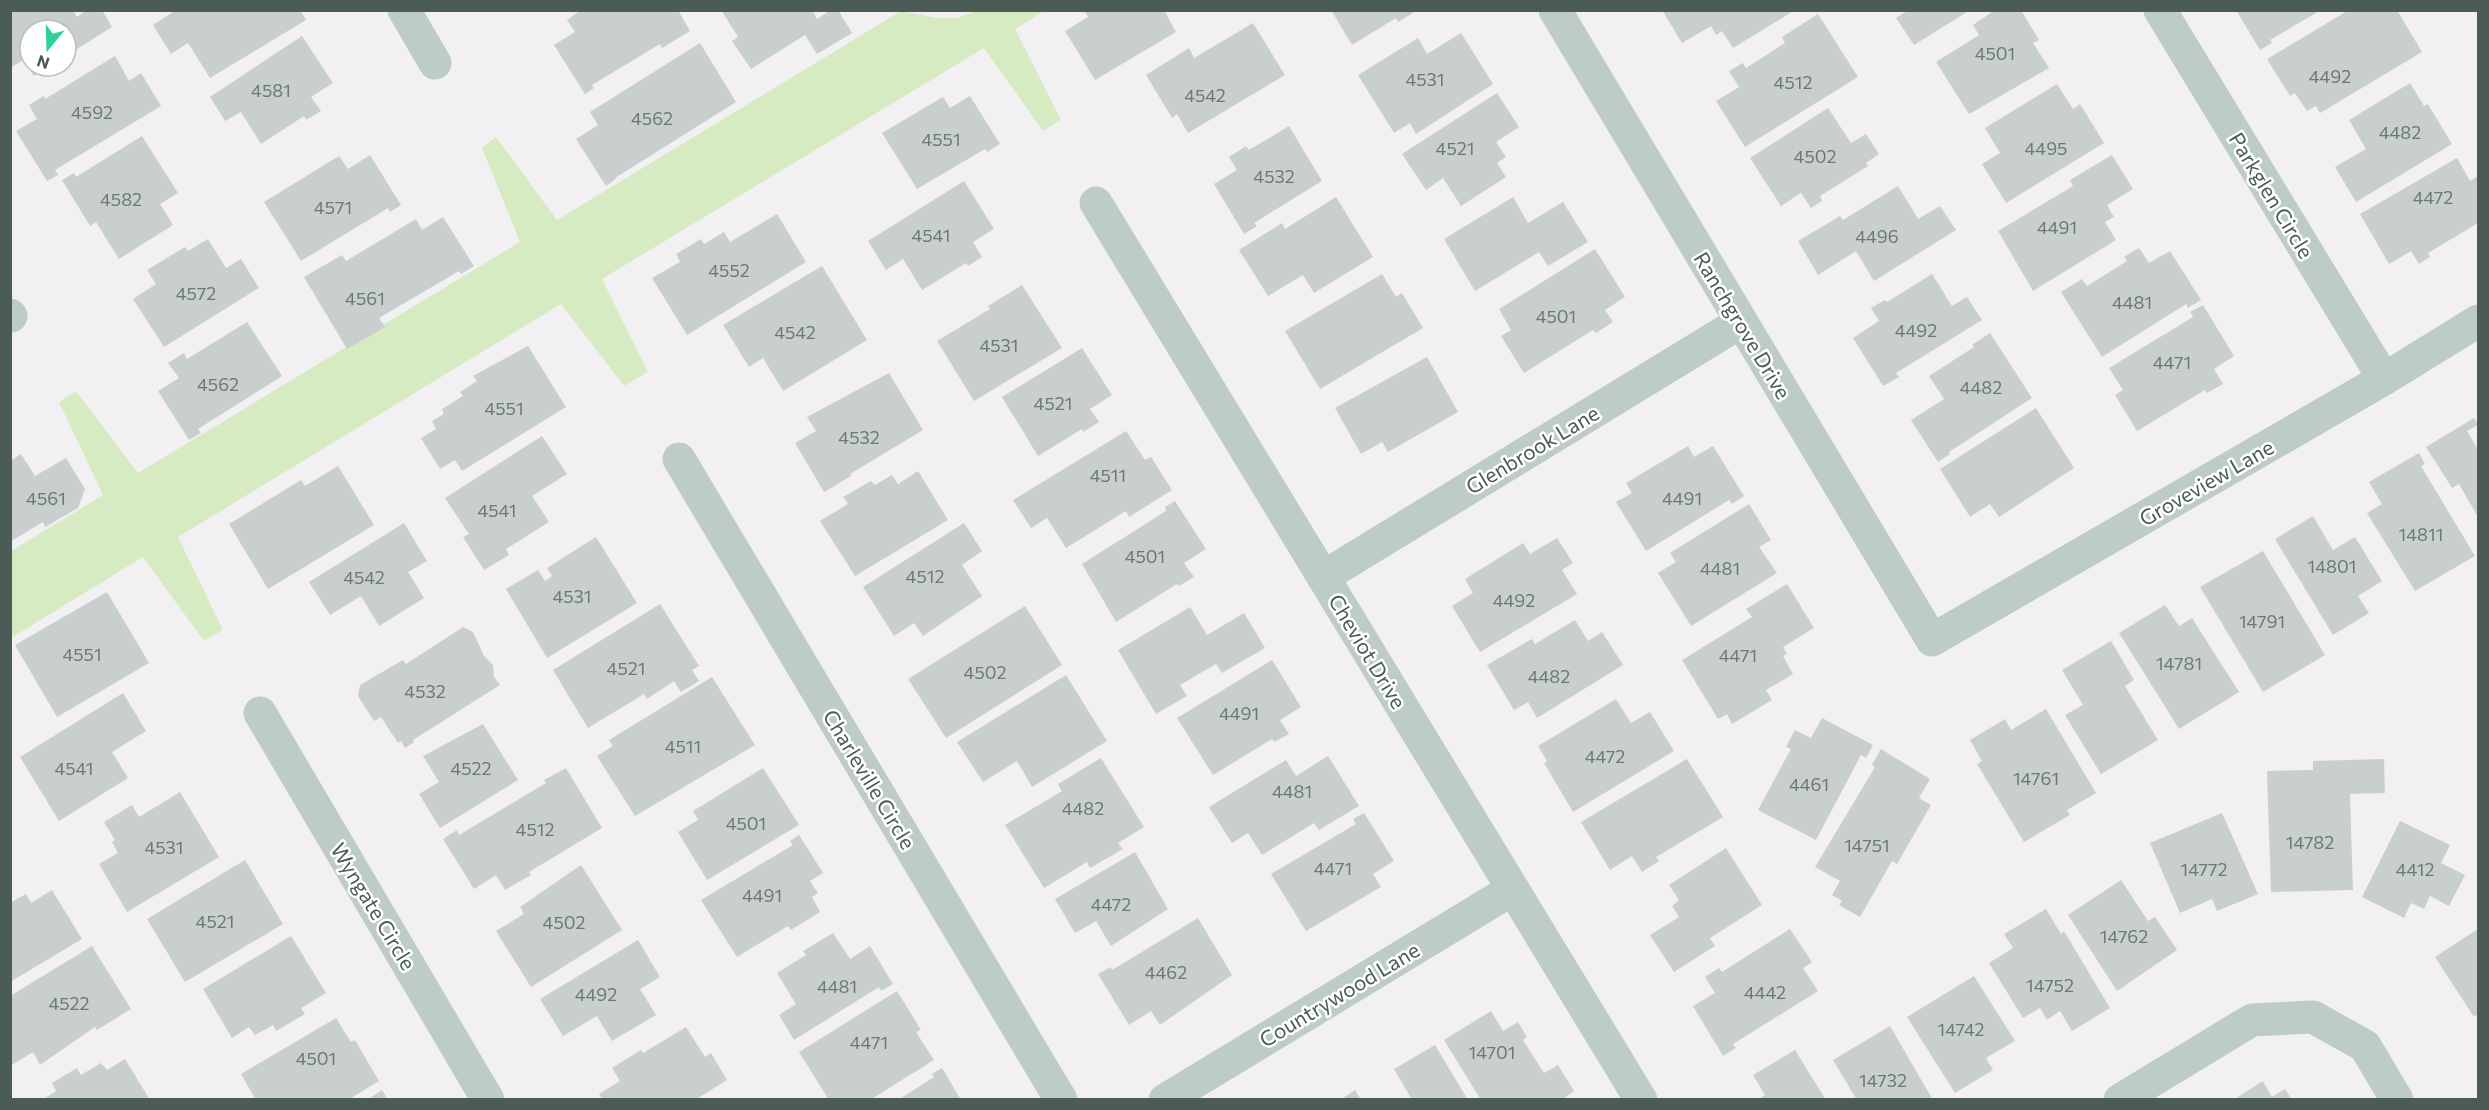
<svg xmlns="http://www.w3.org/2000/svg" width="2489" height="1110" viewBox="0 0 2489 1110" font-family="Commissioner,sans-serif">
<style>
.green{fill:#d7ebc3}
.building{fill:#c8cfce}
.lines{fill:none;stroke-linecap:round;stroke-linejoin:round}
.minor{stroke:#bdccc5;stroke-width:33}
.tertiary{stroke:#bdccc5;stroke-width:33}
.labels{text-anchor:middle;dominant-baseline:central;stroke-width:5;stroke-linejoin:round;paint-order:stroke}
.number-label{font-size:18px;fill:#6a7973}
.street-label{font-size:21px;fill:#4a5c55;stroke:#fff}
</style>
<rect width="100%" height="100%" fill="#f2f0f2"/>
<path class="green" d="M901,11L937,18H957L977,11H1044L1015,29L1061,120L1043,131L984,48L602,279L648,372L624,386L561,304L178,537L223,630L204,641L143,557L11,638V551L103,495L59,402L76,391L138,473L520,242L482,148L496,137L557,220Z"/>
<path class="building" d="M12,10H73L77,17L87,10H102L112,27L66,56V30H30V66H50L34,76L23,60L10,68Z
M176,10H300L306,20L210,78L188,43L171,54L153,25Z
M581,10H678L690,31L662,48L660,44L592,85L594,88L585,94L554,45L575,32L567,20Z
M721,10H812L817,19L831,10H838L852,33L817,54L805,35L751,69L732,41L738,37Z
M1084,10H1164L1176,32L1095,80L1065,31L1088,17Z
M1331,10H1411L1413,13L1398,22L1396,18L1352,45Z
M1662,10H1795L1733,48L1722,31L1716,35L1711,26L1682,43Z
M1909,10H1970L1914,45L1896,18Z
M1995,10H2021L2039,40L2033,43L2049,68L1969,114L1936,62L1979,35L1973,25Z
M2236,10H2321L2270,40L2272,43L2260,50Z
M2349,10H2397L2422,52L2320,113L2316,106L2307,111L2295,93L2290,96L2267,59Z
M1818,14L1858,77L1745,147L1716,101L1739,87L1729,71L1743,63L1746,68L1785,43L1782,37Z
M1253,23L1285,75L1188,133L1177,114L1172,118L1146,75L1189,48L1194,58Z
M1461,33L1493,84L1416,134L1410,123L1394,133L1358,75L1418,38L1427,54Z
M302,36L333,83L311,97L321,111L306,120L304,116L261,144L241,112L225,121L210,97Z
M700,43L736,102L615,178L616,179L606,186L576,139L598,125L590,112Z
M115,56L129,81L141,73L161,106L55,170L58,175L47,181L16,131L37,119L29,105L44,96L45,99Z
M2410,83L2424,106L2428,104L2452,144L2356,202L2335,167L2366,149L2349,120Z
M2057,84L2073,109L2080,104L2104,143L2006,203L1982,164L2000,153L1985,128Z
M1497,93L1519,127L1496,142L1506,157L1497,163L1506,177L1461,206L1443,178L1426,190L1402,154Z
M970,96L1000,144L987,152L985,149L917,189L882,133L943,97L950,108Z
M1828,108L1851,143L1866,134L1879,154L1866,163L1868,166L1820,196L1822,201L1811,208L1801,193L1781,206L1750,158Z
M1289,126L1322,181L1254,223L1257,226L1244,234L1214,184L1237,170L1229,157L1246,146L1249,150Z
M142,136L178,193L160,204L173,225L119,259L96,222L90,226L62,180L74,173L76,177Z
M370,155L401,205L390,212L388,208L301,261L264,202L339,156L348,169Z
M2112,155L2133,189L2107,205L2114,217L2105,222L2116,240L2033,291L1998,231L2073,186L2070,180Z
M2457,158L2470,181L2478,176V223L2428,253L2430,257L2419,264L2411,251L2389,264L2360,214Z
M964,181L994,229L973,242L982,257L968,266L966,263L922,290L903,259L886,270L868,241Z
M1898,186L1918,219L1940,206L1956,230L1874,281L1856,251L1818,275L1798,241L1840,216L1843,220Z
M1336,197L1373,257L1314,293L1303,275L1268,296L1239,250L1282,223L1285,229Z
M1513,197L1528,223L1563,202L1588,242L1548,266L1539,252L1475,291L1444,239Z
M777,214L806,262L687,335L652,278L680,262L676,254L701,239L704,244L724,232L730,242Z
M443,217L474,266L461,274L459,271L379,318L385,327L347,349L304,277L342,255L346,261L416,219L422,230Z
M208,239L226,268L241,259L259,288L164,347L133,299L156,284L147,270L185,247L188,251Z
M2139,248L2149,263L2170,251L2201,300L2188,308L2186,304L2102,357L2061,292L2082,279L2087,286L2127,261L2124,257Z
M1595,249L1625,297L1605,310L1613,322L1596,333L1593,330L1524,373L1501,336L1511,330L1499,309Z
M822,266L867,340L783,391L763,358L749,367L723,325Z
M1382,274L1396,297L1402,293L1423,328L1320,389L1285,331Z
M1932,274L1952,306L1967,297L1982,320L1896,373L1899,377L1883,386L1853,338L1879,321L1871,308L1885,300L1887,302Z
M1022,285L1062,348L974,401L937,341L990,309L988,306Z
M2203,305L2234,356L2214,369L2223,384L2207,393L2205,390L2137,431L2115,395L2123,390L2109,368L2193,317L2190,312Z
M247,322L282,376L198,429L201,433L189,440L158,391L179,378L168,363L184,353L187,359Z
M1990,333L2032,398L1949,452L1950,454L1938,462L1911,420L1944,399L1929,376L1974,347L1972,345Z
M528,346L566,407L462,471L455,460L440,469L421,438L436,429L432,421L444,414L442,409L463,396L460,392L477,381L473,376Z
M1082,348L1112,395L1090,409L1099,422L1083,432L1082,429L1038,456L1002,397Z
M1427,357L1458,412L1388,452L1382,442L1361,454L1335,408Z
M889,373L923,430L850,474L851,476L824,492L795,443L816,431L807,417Z
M2036,408L2074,468L1999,517L1990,504L1970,517L1940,469Z
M2474,418L2478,425L2467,431L2478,450V517L2459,484L2452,488L2426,447Z
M1126,431L1145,460L1151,457L1172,490L1129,517L1126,511L1066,548L1047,518L1031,528L1013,500Z
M542,436L567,474L532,496L549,522L506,549L509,555L484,570L463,537L469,534L445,498Z
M1688,446L1694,457L1713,446L1744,496L1732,504L1729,500L1646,551L1616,502L1632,493L1626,483Z
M2419,453L2425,464L2421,466L2475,556L2415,591L2367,513L2382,504L2369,482Z
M21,454L35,476L66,458L85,489L78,508L45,527L43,522L10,542V461Z
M338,466L374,525L268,589L229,524L301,480L305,486Z
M918,471L948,520L855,576L820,521L848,504L843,497L871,481L875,485L892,475L898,484Z
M1175,501L1206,549L1184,563L1194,577L1179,586L1177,584L1116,622L1082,564L1166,511L1165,507Z
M1749,504L1771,540L1759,547L1777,573L1691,626L1658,573L1676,562L1670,553Z
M2313,516L2333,550L2355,537L2382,581L2358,596L2369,613L2333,635L2275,539Z
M404,523L427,561L408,572L424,598L379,626L361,596L330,615L309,582Z
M964,523L982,551L962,565L982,596L923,636L914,623L894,636L863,587Z
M596,537L637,603L547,658L506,589L538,570L545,581L552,576L547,568Z
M1557,538L1573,563L1562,570L1577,594L1480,652L1452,606L1473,593L1465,579L1523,543L1530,554Z
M2263,551L2325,655L2263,692L2200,587Z
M1787,584L1814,628L1783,647L1787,654L1783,656L1793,674L1766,690L1772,700L1732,724L1727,714L1718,719L1682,660L1752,617L1746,609Z
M107,592L149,663L57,717L15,645Z
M660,604L699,666L692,670L699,681L681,692L674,681L647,699L644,694L588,728L553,670Z
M2165,605L2179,626L2192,618L2239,692L2179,729L2119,633Z
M1025,606L1062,665L946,738L908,679Z
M1190,607L1207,635L1244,613L1265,648L1222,673L1216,664L1180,685L1187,696L1156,714L1118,650Z
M1575,620L1588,641L1602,632L1623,665L1537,718L1528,702L1514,710L1487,665L1532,639L1535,644Z
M463,627L473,632L484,656L493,665L494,677L500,685L413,740L414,742L405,748L401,741L398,743L381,717L374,721L358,696L360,685L403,660L406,664Z
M2111,641L2134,680L2125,686L2158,740L2101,774L2065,715L2083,705L2062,670Z
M1272,660L1301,707L1280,720L1289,734L1274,742L1272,739L1213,775L1177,718Z
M1066,675L1107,741L1032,787L1017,761L983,782L957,742Z
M712,677L755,745L635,816L597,756L613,746L609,740Z
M123,693L146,731L112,752L128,778L59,821L20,757Z
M1616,699L1631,723L1650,712L1674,751L1573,812L1544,763L1547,761L1538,746Z
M2046,709L2096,793L2067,810L2070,815L2024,842L1977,764L1982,761L1970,740L2005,719L2011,730Z
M1822,718L1873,745L1866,758L1861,755L1816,840L1758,810L1791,749L1786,747L1795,730L1811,738Z
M483,724L518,780L440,828L419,794L439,782L423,756Z
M1881,749L1930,779L1919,798L1931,805L1897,864L1892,861L1860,917L1839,905L1842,901L1832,895L1840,881L1815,867L1875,767L1872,765Z
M1328,756L1359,806L1319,830L1314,823L1262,855L1248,833L1232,843L1209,807L1286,760L1296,776Z
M1101,758L1144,827L1118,843L1123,849L1090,868L1087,862L1044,888L1005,825L1062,791L1058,784Z
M1687,759L1723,817L1656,857L1659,861L1642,872L1632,856L1610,870L1581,822Z
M2384,759L2385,793L2350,794L2353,890L2271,892L2267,771L2313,770V761Z
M566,768L602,828L529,872L531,875L505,890L496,875L474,889L443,839L457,830L459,835L546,783L544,780Z
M763,768L799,825L707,880L678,832L698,820L693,811Z
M180,792L219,857L127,912L99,864L118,853L112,842L115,840L104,822L132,805L139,817Z
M1364,813L1394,861L1373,874L1381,887L1306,931L1271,874L1356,824L1353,819Z
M2222,813L2258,894L2217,911L2212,899L2180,913L2150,843Z
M2400,821L2450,845L2441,863L2465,875L2449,906L2430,896L2424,909L2411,903L2404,918L2362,897Z
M799,835L823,873L810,881L818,893L812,897L820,912L791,930L788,926L737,957L701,900L793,845L790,841Z
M1726,848L1762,905L1710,938L1715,946L1674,972L1650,935L1679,917L1672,906L1679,900L1669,885Z
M1135,852L1168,909L1111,946L1096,921L1075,933L1055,899Z
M245,860L283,924L185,982L147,919Z
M581,865L622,930L531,987L496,931L524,914L520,907Z
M2121,880L2148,921L2155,917L2177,950L2117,991L2068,915Z
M52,890L82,939L10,982V903L26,894L31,903Z
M2046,909L2061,934L2064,931L2110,1008L2072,1031L2060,1011L2047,1020L2040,1008L2023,1018L1989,963L2013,948L2004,934Z
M1198,918L1232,975L1160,1025L1151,1011L1129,1025L1098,974L1111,967L1112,970Z
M1790,929L1812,962L1803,968L1818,991L1733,1044L1736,1048L1723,1056L1693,1006L1715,993L1705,977L1719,968L1722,972Z
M2478,929V1014L2474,1017L2435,957Z
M833,933L850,959L870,946L893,984L881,991L879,987L794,1040L779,1015L796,1004L777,973L806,955L803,951Z
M291,936L326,993L301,1008L305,1014L276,1031L273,1025L255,1035L249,1027L232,1038L203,989Z
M638,940L660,977L640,989L656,1015L612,1041L597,1016L563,1036L540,999Z
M92,946L131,1009L97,1030L95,1027L40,1065L33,1052L12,1065L10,996Z
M1974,976L2015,1041L1986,1058L1993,1070L1955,1093L1907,1017Z
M897,991L921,1030L916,1032L934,1060L870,1100H829L799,1052Z
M1491,1011L1503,1031L1518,1022L1527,1037L1523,1040L1544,1073L1558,1065L1574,1091L1562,1100H1481L1444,1040Z
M336,1018L351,1042L355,1040L379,1081L348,1100H256L241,1074Z
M1890,1026L1933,1100H1857L1833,1060Z
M686,1027L705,1057L711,1053L727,1080L695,1100H603L599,1094L620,1081L612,1068L641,1050L643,1053Z
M1435,1045L1468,1100H1412L1394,1069Z
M1795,1050L1826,1100H1757L1765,1095L1753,1075Z
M125,1059L150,1100H42L56,1091L52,1083L77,1068L81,1075L101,1063L107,1070Z
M942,1068L961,1100H898L934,1077L932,1074Z
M2263,1081L2272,1097L2285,1089L2292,1100H2233Z
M382,1090L388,1100H367Z
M1355,1090L1361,1100H1340Z"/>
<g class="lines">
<path class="minor" d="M404,10L435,63
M1555,10L1932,640L2384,379L2478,321
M2160,10L2384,379
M1096,203L1641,1100
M10,315L11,316
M679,459L1061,1100
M1323,577L1741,322
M260,713L488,1100
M1165,1100L1513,889"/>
<path class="tertiary" d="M2120,1100L2252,1020L2313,1017L2365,1046L2397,1100"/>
</g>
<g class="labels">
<g class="number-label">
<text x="1995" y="53">4501</text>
<text x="2330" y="76">4492</text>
<text x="1425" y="79">4531</text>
<text x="1793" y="82">4512</text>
<text x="271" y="90">4581</text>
<text x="1205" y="95">4542</text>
<text x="92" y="112">4592</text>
<text x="652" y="118">4562</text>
<text x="2400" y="132">4482</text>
<text x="941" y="139">4551</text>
<text x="1455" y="148">4521</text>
<text x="2046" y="148">4495</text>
<text x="1815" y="156">4502</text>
<text x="1274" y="176">4532</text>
<text x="2433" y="197">4472</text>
<text x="121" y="199">4582</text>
<text x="333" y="207">4571</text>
<text x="2057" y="227">4491</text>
<text x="931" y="235">4541</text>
<text x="1877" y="236">4496</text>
<text x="729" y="270">4552</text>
<text x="196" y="293">4572</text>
<text x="365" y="298">4561</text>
<text x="2132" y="302">4481</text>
<text x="1556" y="316">4501</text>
<text x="1916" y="330">4492</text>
<text x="795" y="332">4542</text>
<text x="999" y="345">4531</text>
<text x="2172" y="362">4471</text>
<text x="218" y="384">4562</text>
<text x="1981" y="387">4482</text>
<text x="1053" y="403">4521</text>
<text x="504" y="408">4551</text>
<text x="859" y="437">4532</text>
<text x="1108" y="475">4511</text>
<text x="46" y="498">4561</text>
<text x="1682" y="498">4491</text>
<text x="497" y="510">4541</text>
<text x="2421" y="534">14811</text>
<text x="1145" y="556">4501</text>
<text x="2332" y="566">14801</text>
<text x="1720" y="568">4481</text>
<text x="925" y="576">4512</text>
<text x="364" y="577">4542</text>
<text x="572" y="596">4531</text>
<text x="1514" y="600">4492</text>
<text x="2262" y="621">14791</text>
<text x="82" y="654">4551</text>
<text x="1738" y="655">4471</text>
<text x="2179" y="663">14781</text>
<text x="626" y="668">4521</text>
<text x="985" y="672">4502</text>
<text x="1549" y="676">4482</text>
<text x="425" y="691">4532</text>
<text x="1239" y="713">4491</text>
<text x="683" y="746">4511</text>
<text x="1605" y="756">4472</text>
<text x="74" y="768">4541</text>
<text x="471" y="768">4522</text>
<text x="2036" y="778">14761</text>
<text x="1809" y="784">4461</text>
<text x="1292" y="791">4481</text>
<text x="1083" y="808">4482</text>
<text x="746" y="823">4501</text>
<text x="535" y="829">4512</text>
<text x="2310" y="842">14782</text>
<text x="1867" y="845">14751</text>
<text x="164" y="847">4531</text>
<text x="1333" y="868">4471</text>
<text x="2204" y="869">14772</text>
<text x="2415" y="869">4412</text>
<text x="762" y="895">4491</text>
<text x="1111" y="904">4472</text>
<text x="215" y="921">4521</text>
<text x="564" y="922">4502</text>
<text x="2124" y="936">14762</text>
<text x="1166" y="972">4462</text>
<text x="2050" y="985">14752</text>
<text x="837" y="986">4481</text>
<text x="1765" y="992">4442</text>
<text x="596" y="994">4492</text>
<text x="69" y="1003">4522</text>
<text x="1961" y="1029">14742</text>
<text x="869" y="1042">4471</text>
<text x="1492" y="1052">14701</text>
<text x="316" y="1058">4501</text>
<text x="1883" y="1080">14732</text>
</g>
<g class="street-label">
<text transform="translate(2272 195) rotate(59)">Parkglen Circle</text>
<text transform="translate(1743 325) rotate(59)">Ranchgrove Drive</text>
<text transform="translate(1532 449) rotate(-31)">Glenbrook Lane</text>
<text transform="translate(2206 482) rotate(-30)">Groveview Lane</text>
<text transform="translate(1368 651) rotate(59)">Cheviot Drive</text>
<text transform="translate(870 779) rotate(59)">Charleville Circle</text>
<text transform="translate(374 906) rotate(59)">Wyngate Circle</text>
<text transform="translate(1339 994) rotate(-31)">Countrywood Lane</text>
</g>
</g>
<rect width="2489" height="1110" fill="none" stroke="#4a5c55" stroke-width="24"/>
<g transform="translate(48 48) rotate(199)"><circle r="28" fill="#ffffff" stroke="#b7bebb" stroke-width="1.5"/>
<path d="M0-4.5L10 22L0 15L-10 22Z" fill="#2ad39d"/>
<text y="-9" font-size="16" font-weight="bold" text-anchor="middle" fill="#4a5c55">N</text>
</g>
</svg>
